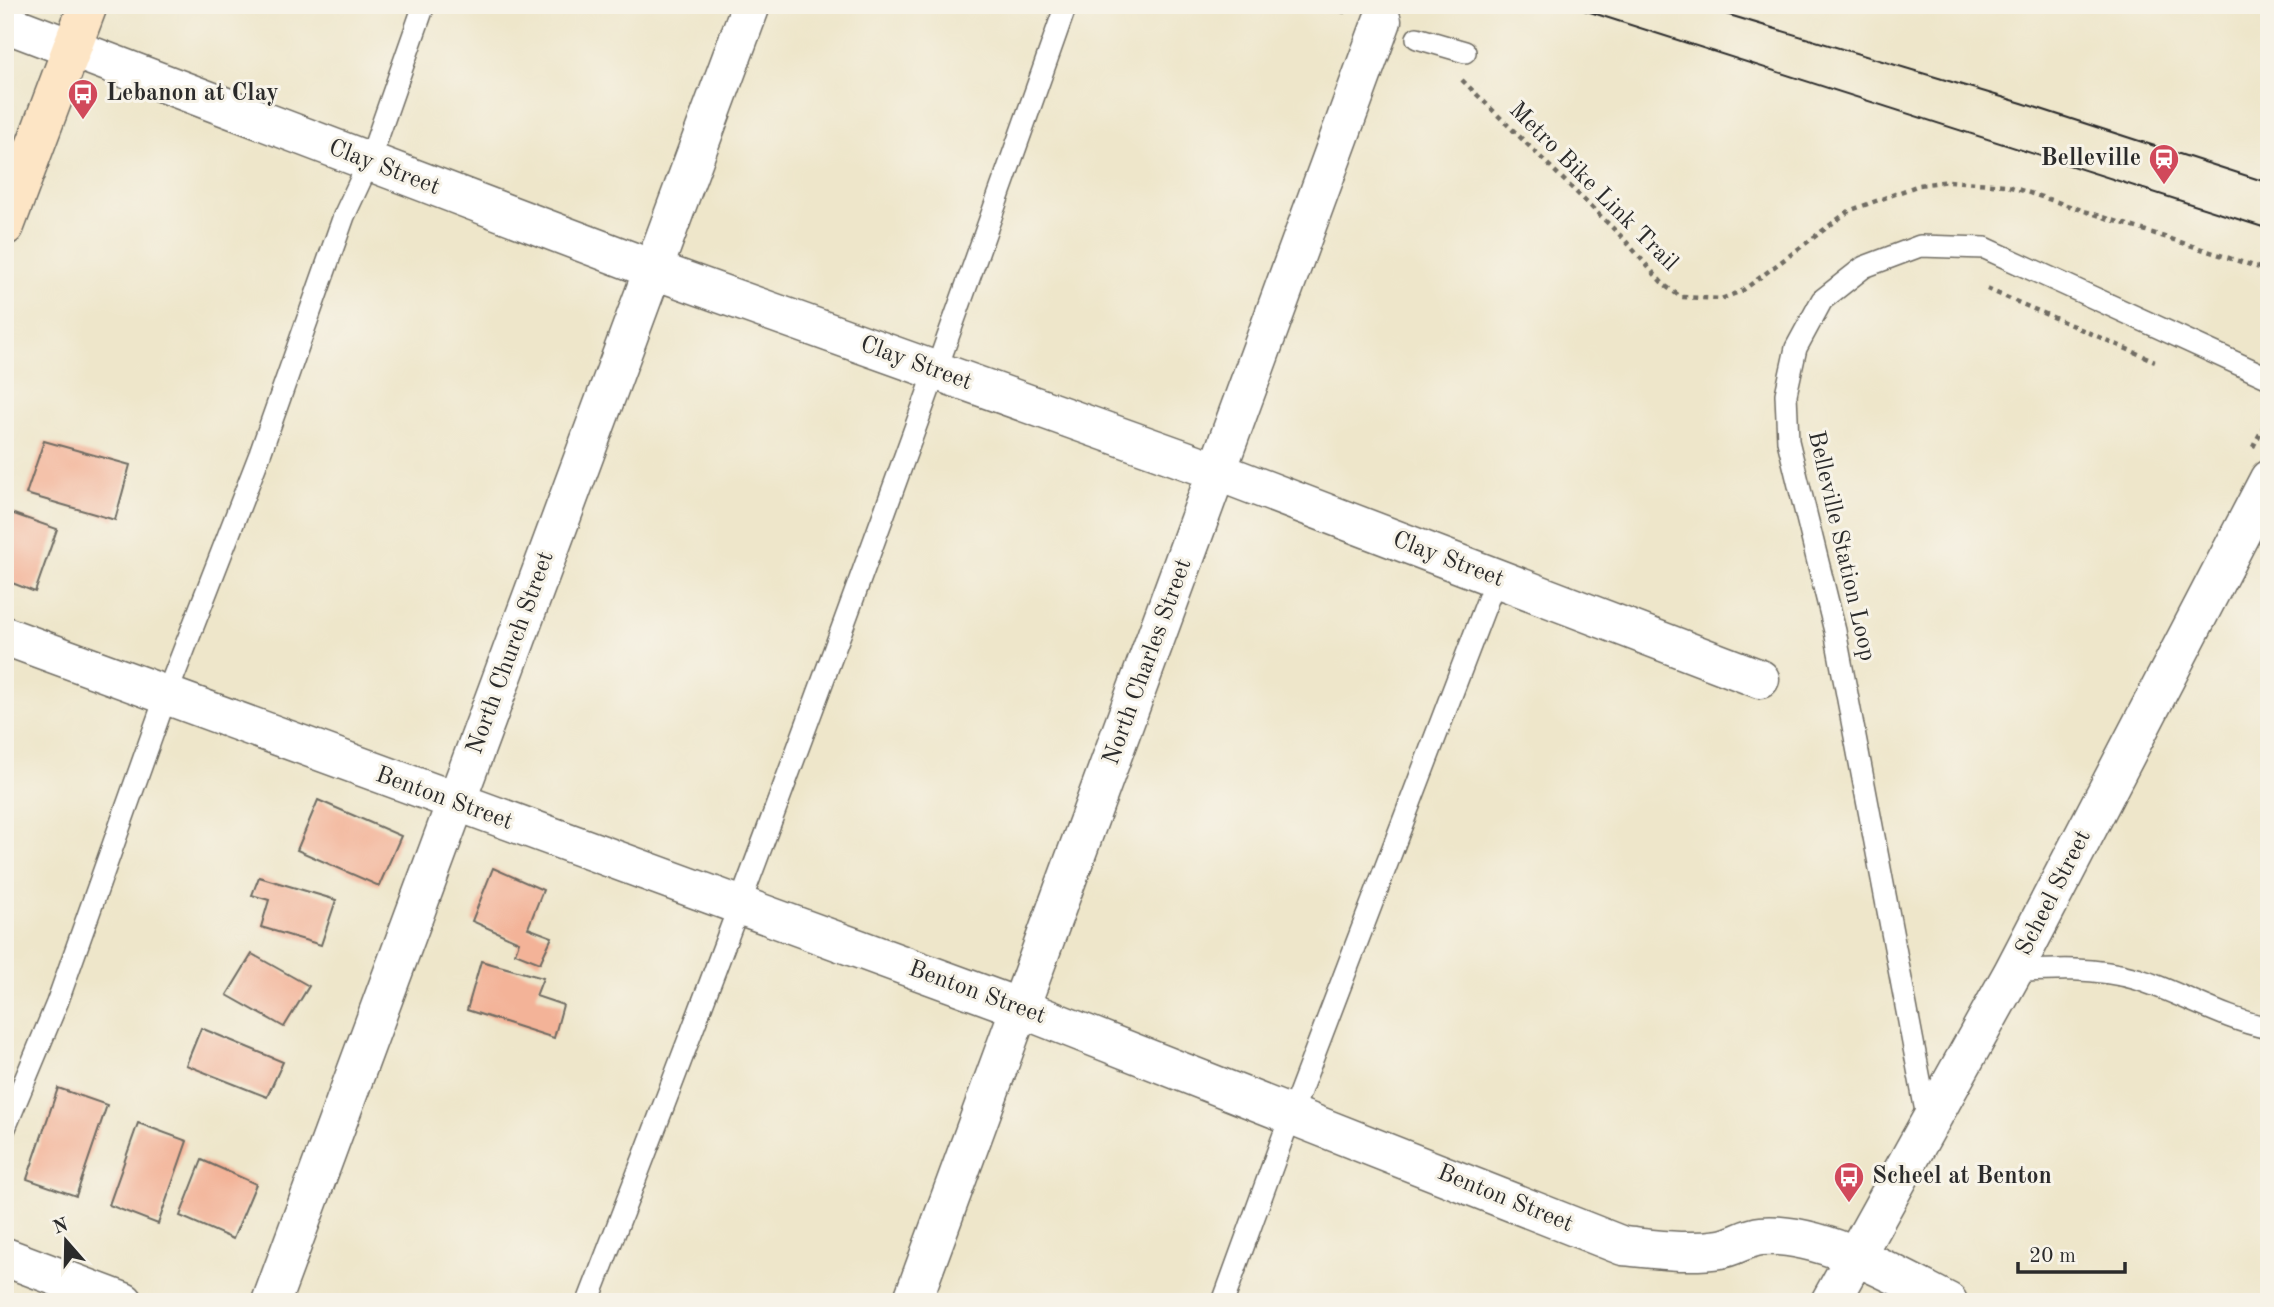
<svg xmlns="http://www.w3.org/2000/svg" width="2274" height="1307" viewBox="0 0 2274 1307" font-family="'Old Standard TT',serif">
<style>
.building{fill:#f3b398}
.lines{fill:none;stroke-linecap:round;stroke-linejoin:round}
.service-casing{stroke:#6f6c63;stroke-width:24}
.minor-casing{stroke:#6f6c63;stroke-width:41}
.tertiary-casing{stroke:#6f6c63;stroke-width:41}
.secondary-casing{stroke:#6f6c63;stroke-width:41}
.path{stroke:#6f6c63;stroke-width:4.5;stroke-dasharray:5 5;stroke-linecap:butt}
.service{stroke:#fff;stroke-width:21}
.minor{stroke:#fff;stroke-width:38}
.tertiary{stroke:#fff;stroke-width:38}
.secondary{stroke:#fde5c5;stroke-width:38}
.tram{stroke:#2b2b2b;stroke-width:2}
.labels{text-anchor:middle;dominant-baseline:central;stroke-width:6;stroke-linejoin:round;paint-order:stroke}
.poi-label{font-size:24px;font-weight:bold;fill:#2b2b2b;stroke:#f7f3e8;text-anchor:start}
.street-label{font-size:24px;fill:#2b2b2b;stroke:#f7f3e8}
</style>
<rect width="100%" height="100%" fill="#f7f3e8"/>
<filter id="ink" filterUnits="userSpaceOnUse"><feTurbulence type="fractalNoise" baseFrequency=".0143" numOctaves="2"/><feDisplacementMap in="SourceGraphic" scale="14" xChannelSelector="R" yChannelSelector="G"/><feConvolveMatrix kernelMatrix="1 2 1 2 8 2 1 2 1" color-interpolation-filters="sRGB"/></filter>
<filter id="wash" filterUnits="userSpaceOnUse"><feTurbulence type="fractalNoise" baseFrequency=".00686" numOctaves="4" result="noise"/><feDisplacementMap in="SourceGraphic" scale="28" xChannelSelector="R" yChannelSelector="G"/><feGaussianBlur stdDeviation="1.57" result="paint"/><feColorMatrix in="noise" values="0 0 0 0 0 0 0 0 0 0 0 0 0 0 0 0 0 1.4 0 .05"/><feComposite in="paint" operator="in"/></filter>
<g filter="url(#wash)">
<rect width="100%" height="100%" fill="#eee6ca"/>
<g id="blocks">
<path class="building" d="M44,441L130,465L115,520L26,494Z
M11,513L57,529L35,592L7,581L12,572L5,569V529Z
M318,800L401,836L379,886L297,850Z
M493,868L543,890L528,928L552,937L540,963L515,953L519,942L472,921Z
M259,877L336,900L321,945L261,927L269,900L252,895Z
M252,954L309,986L284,1027L227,995Z
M481,961L543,978L536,996L563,1005L554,1038L467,1010Z
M201,1028L283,1062L267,1097L186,1065Z
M58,1088L107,1105L76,1196L27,1179Z
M138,1123L187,1141L158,1224L109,1205Z
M202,1160L256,1184L233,1239L180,1216Z"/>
</g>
</g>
<g filter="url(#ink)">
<use href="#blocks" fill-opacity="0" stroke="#6f6c63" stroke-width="2"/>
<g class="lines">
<g class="service-casing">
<path id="service" d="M1417,38L1465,52
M2013,972C2055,969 2095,967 2137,979C2182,993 2222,1019 2269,1028
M1928,1122L1835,631L1788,441L1786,394L1796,348L1822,300L1864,267L1920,246L1985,248L2269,378
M5,1128L57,1003L166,696L260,454L344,216L369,162L424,5
M588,1302C755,872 913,440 1066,5
M1223,1302L1291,1115L1496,578"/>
</g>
<g class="minor-casing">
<path id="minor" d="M5,23L652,269L1219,472L1760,679
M5,636L1020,1008L1623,1246C1655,1249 1688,1254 1720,1249C1734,1247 1747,1237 1761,1236C1820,1231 1897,1276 1948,1302
M271,1302L751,5
M912,1302L1382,21
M1830,1302L2013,972L2269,479"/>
</g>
<g class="tertiary-casing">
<path id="tertiary" d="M5,1257L124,1302"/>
</g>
<g class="secondary-casing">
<path id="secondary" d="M5,226L88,5"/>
</g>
<path class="path" d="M1321,5L1345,12
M1462,80L1623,238L1664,285L1681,297L1721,299L1742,291L1849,211L1919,185L1949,181L2005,185L2269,271
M1987,289L2155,361
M2253,447L2269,416"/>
<use href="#service" class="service"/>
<use href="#minor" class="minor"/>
<use href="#tertiary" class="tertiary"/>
<use href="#secondary" class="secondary"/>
<path class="tram" d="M1568,5L2269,229
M1696,5L2022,103L2269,183"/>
</g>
</g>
<defs>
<g id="bus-pin" transform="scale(1.575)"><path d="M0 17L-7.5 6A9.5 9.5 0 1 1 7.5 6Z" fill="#d1495b" stroke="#f7f3e8"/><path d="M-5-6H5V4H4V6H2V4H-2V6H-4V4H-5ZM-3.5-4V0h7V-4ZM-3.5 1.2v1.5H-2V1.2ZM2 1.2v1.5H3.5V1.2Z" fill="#fff"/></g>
<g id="station-pin" transform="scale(1.575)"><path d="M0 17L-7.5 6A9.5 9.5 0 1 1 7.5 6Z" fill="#d1495b" stroke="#f7f3e8"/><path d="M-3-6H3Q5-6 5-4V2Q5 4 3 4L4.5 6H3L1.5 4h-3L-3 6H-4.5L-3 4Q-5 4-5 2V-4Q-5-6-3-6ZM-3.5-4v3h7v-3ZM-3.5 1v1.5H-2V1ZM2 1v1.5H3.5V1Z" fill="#fff"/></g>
</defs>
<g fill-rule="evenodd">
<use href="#bus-pin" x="83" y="94"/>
<use href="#station-pin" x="2164" y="159"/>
<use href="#bus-pin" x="1849" y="1177"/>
</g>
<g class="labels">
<g class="poi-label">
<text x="106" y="94">Lebanon at Clay</text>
<text x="2141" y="159" text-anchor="end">Belleville</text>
<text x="1872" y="1177">Scheel at Benton</text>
</g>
<g class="street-label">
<text transform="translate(384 168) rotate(21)">Clay Street</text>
<text transform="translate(1593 187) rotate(45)">Metro Bike Link Trail</text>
<text transform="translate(916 364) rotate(20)">Clay Street</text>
<text transform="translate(1841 546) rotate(77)">Belleville Station Loop</text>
<text transform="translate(1448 560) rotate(21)">Clay Street</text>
<text transform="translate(511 653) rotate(-70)">North Church Street</text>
<text transform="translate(1148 662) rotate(-70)">North Charles Street</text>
<text transform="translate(444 799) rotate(20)">Benton Street</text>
<text transform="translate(2054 893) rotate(-63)">Scheel Street</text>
<text transform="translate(977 993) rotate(20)">Benton Street</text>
<text transform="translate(1505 1199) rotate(22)">Benton Street</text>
</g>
</g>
<rect width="2274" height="1307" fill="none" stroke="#f7f3e8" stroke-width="28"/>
<g transform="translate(66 1241) rotate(340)" stroke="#f7f3e8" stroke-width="5" paint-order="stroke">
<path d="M0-5L12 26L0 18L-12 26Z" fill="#2b2b2b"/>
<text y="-10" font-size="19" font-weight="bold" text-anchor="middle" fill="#2b2b2b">N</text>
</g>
<path d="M2018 1262v10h107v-10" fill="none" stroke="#2b2b2b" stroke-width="3.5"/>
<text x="2029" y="1262" font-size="21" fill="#2b2b2b" stroke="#f7f3e8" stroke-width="5" paint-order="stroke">20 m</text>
</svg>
